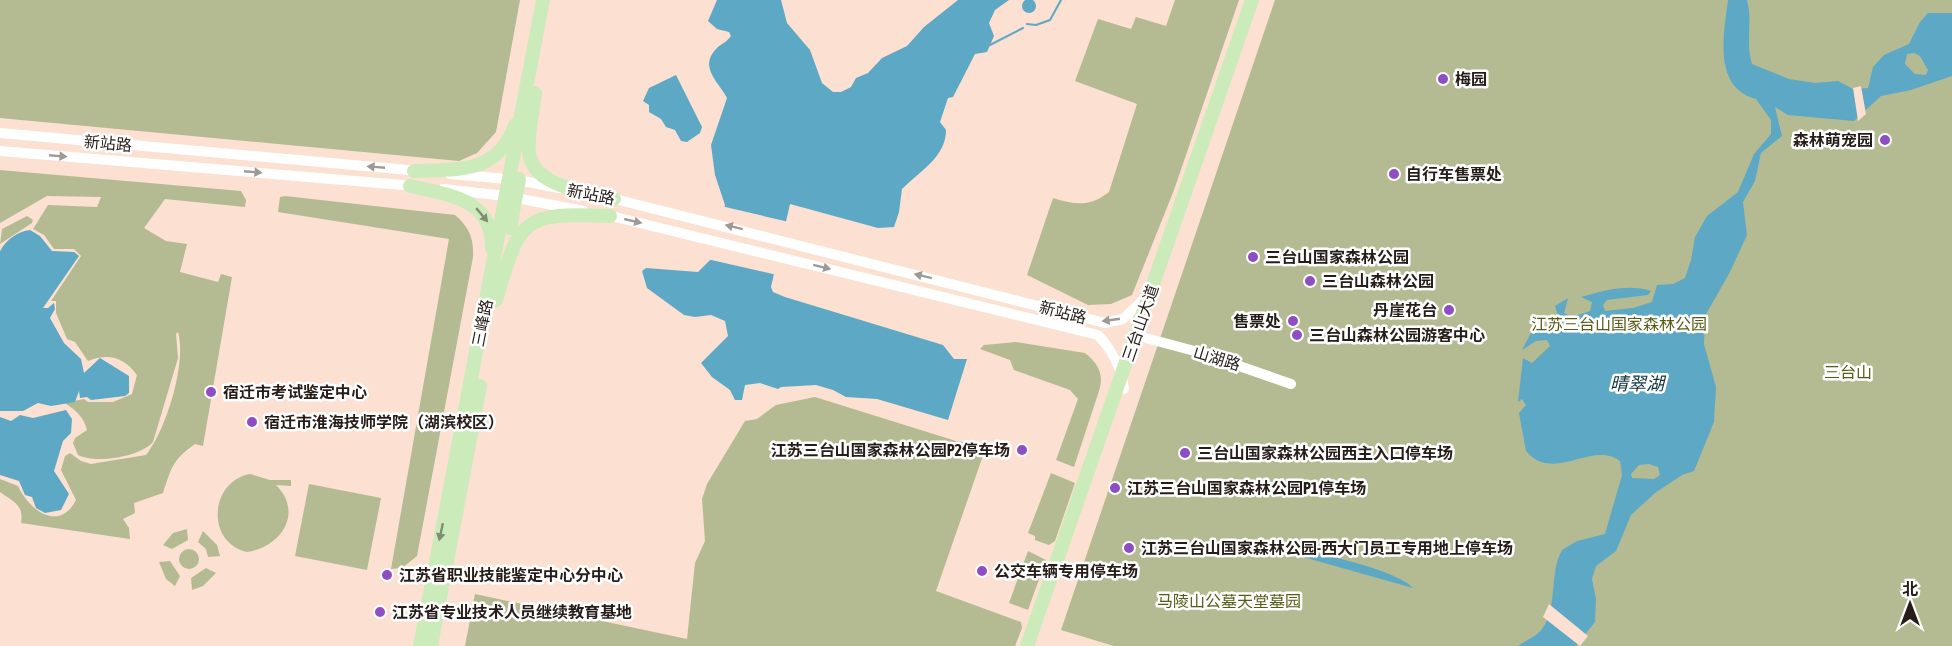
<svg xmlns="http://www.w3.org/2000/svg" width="1952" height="646" viewBox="0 0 1952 646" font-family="'Asap Condensed','Noto Sans SC',sans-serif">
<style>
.green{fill:#b4bb92}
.water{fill:#5da8c5;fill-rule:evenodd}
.pier{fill:#fce0d1}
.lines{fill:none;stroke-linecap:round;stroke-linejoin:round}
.stream{stroke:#5da8c5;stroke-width:2}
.minor{stroke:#fff;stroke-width:10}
.major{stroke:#ccebbb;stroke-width:14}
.oneway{fill:#9e9997}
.oneway2{fill:#828e72}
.poi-dot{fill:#8e4dc2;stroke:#fff;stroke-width:2}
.labels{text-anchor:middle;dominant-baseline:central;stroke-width:5;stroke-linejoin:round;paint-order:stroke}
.poi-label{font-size:16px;font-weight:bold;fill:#271d18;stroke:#fff;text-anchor:start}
.street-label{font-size:16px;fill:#271d18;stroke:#fff}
.park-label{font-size:16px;fill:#555c15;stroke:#fff}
.water-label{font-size:18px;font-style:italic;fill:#0d313d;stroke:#fff}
</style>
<rect width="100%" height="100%" fill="#fce0d1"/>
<path class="green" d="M0,0H520L496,132L477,153L459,161L0,118Z
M1175,0H1239L1174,190L1132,295L1111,304L1088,305L1027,275L1053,198C1075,205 1090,207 1109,192L1137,104L1075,81L1098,19L1131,29L1136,17L1166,26Z
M1275,0H1952V646H1114L1061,630Z
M0,170L241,191L246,200L245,207L165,199L144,228L166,241L187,244L180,272L218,282L221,274L232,277L203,446L195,444C172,460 171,469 163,493L134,503L135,513L123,519L129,528L130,539L21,523C24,505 14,502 0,492V479L18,486C29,510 59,533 76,500L61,470L65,456L70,453L81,461L91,464L146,455C166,430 187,363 178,332L176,334L178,358L153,442C140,457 96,464 78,455L73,443L75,438L87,430C84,417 75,410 65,403L84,399L88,402H113L132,394L137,375C124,357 108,353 88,361L75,342L67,339L56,313V301H51L81,256L74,249H54L44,235L33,229L48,205L97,207L101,197L47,196L0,223Z
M285,196L455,215C469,227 474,238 473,257L417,556L402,568L391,569L449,239L278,212L280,197Z
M27,216L33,220L32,223L0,244L2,229Z
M1016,342L1085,353C1099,364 1104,375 1099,391L1074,467L1056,460L1078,399L1070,390L1014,370L1010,360L980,349L984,345Z
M815,397L956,441L975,444L988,441L936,591L1021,622L1022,628L1015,646H465L475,594L687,639L695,563L705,541L702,499L707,484L745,421L757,419L776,405Z
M1051,473L1075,483L1055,541L1049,545L1035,540V536L1028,533Z
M250,474L270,480H291V486L276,485C304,513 281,547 247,552C205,542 210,481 250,474Z
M309,484L381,498L367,570L295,556Z
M187,529L188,540L172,549L163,545L173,533Z
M203,531L217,545L220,556L208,557L206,549L198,542Z
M179 559a10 10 0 1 1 20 0a10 10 0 1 1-20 0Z
M1028,551L1046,560L1028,610L1009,603Z
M170,561L180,576L175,586L166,579L159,562Z
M206,568L216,573L203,586L192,590L191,578Z"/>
<path class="water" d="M1022 6a7 7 0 1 1 14 0a7 7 0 1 1-14 0Z
M717,0H781L787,23L810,50L822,83L833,92H841L851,87L856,78L868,73L882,58L907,46L924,27L958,0H1009L995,10L989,23L994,36L987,52L975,54L953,97L948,98L940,122L946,130C946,157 920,171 902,189L899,212L894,227L878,228L790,204L771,287L773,292L785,297L943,345L954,359H967L948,420L877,399L846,397L833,390L816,385L781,387L778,389L760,383L745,385L742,400H735L730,390L712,377L701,363L728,336L725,321L711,315L695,317L684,315L647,288L642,271L646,268L698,272L711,259L725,205L715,175L711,145L727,98C718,81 698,67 717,48C721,44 727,42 731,36L729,32L717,29L708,21Z
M1728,0H1747C1753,23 1745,41 1752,64L1789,79L1815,83L1838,81L1853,89L1868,88L1873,67L1884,55L1909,44L1920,22L1928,13H1952V76L1911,90L1881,96L1854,121L1788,115L1775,107L1782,136L1761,153L1755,181L1743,202L1747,235L1730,272L1705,316L1704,344L1716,387L1714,422L1694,471L1682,475L1655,493L1631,515L1616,551L1596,566L1592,579L1596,599L1595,622L1576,646H1518C1525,641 1537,636 1542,629C1558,608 1549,573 1562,550L1577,541L1605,534L1622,475L1620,461C1593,440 1553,484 1526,451L1519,413L1526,405L1522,399L1518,402L1523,358L1532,363L1550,346L1547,340L1536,341L1522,350L1534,327L1546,330L1558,316L1555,306L1568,298L1564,313L1572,317L1590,311L1592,302L1581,297C1601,291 1630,283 1651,291L1648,295L1607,300L1603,305L1605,311L1633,308L1652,302L1657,285L1673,284L1685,278L1691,260L1695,237L1707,216L1738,192L1754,154L1771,134V120L1756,99C1712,87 1724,33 1728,0ZM1914,53L1920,56L1928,70L1926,75L1915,74L1905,64L1907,54ZM1649,464L1658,467L1660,475L1654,479L1632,478L1631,474L1639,465Z
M676,75L702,127L700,133L687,142L681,141L675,130L666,127L661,119L649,112V105L643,101L649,88Z
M30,230L40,236L52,251L74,252L79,256L43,308H48L54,303L55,309L50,318L64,343L81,359L84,373L100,358L129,376V393L125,396L91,400L87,397L80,398L79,391L75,402L51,406L38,403L23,411H0V251C6,240 18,231 30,230Z
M66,410L72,419L71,433L63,441L54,471L69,494L61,510L45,513L36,508L32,497L25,495L19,481L0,475V417L11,421L20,415L33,418Z
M1305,552C1327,554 1400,572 1413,588L1296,555Z"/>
<path class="pier" d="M1861,86L1866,114L1858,121L1853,88Z
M721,206L789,222L777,275L707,259Z
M1549,604L1588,636L1580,646L1543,617Z"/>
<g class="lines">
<path class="stream" d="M1027,24L1036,25L1050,20L1061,0
M990,45L1023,28"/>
<path class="minor" d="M0,133L419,171
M0,151L415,186
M450,174L518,180L559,188
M443,189L506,196L584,211
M607,197L1105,323L1123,319L1148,295
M603,214L1098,335C1113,351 1121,367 1124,389
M1142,337L1202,353L1291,384"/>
<path class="major" d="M535,93C533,112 527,134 529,153C534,188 587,191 614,199
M414,171C458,169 498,174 515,125
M410,186C448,195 493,198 492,248
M510,228L519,179
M496,300C520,218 522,212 610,216
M420,646L543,0
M431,646L480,386
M1027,646L1252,0"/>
</g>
<defs><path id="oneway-solid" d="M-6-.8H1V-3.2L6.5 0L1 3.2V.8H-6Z" transform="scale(1.5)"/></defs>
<g class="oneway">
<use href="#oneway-solid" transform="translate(58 156) rotate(5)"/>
<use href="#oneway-solid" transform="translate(376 167) rotate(-175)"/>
<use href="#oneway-solid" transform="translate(253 172) rotate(5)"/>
<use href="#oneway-solid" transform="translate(633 221) rotate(13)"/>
<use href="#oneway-solid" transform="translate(734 227) rotate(-166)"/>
<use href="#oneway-solid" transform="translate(822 267) rotate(14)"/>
<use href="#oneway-solid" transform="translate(923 276) rotate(-166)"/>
<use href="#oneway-solid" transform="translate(1111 320) rotate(172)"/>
</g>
<g class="oneway2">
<use href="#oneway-solid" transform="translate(482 215) rotate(50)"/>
<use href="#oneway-solid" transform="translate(441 532) rotate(102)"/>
</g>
<g class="poi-dot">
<circle cx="1443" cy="79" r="6"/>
<circle cx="1885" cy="140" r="6"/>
<circle cx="1394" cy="174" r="6"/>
<circle cx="1253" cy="257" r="6"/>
<circle cx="1310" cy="281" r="6"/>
<circle cx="1449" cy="310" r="6"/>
<circle cx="1293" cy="321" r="6"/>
<circle cx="1297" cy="335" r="6"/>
<circle cx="211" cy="392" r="6"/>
<circle cx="252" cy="422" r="6"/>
<circle cx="1022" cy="450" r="6"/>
<circle cx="1185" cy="453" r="6"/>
<circle cx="1115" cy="488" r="6"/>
<circle cx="1129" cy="548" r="6"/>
<circle cx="982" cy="571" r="6"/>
<circle cx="387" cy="575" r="6"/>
<circle cx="380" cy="612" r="6"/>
</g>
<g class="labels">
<g class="poi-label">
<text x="1455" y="79">梅园</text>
<text x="1873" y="140" text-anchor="end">森林萌宠园</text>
<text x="1406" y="174">自行车售票处</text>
<text x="1265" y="257">三台山国家森林公园</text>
<text x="1322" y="281">三台山森林公园</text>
<text x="1437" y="310" text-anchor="end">丹崖花台</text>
<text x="1281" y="321" text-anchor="end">售票处</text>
<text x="1309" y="335">三台山森林公园游客中心</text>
<text x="223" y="392">宿迁市考试鉴定中心</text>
<text x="264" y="422">宿迁市淮海技师学院（湖滨校区）</text>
<text x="1010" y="450" text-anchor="end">江苏三台山国家森林公园P2停车场</text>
<text x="1197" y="453">三台山国家森林公园西主入口停车场</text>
<text x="1127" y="488">江苏三台山国家森林公园P1停车场</text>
<text x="1141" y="548">江苏三台山国家森林公园-西大门员工专用地上停车场</text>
<text x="994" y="571">公交车辆专用停车场</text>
<text x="399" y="575">江苏省职业技能鉴定中心分中心</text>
<text x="392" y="612">江苏省专业技术人员继续教育基地</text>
</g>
<g class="street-label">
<text transform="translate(108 143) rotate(5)">新站路</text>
<text transform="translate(591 194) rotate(11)">新站路</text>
<text transform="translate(1063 312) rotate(14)">新站路</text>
<text transform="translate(482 323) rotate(-79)">三峰路</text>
<text transform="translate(1140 323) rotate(-71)">三台山大道</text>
<text transform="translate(1217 358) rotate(17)">山湖路</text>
</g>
<g class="park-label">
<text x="1619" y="324">江苏三台山国家森林公园</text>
<text x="1848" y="372">三台山</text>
<text x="1229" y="601">马陵山公墓天堂墓园</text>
</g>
<g class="water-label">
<text x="1637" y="383">晴翠湖</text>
</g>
</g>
<g transform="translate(1910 604)" stroke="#ffffff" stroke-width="4.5" paint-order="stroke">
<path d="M0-4.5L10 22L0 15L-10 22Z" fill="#271d18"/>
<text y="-9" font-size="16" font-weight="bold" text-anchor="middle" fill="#271d18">北</text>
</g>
</svg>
